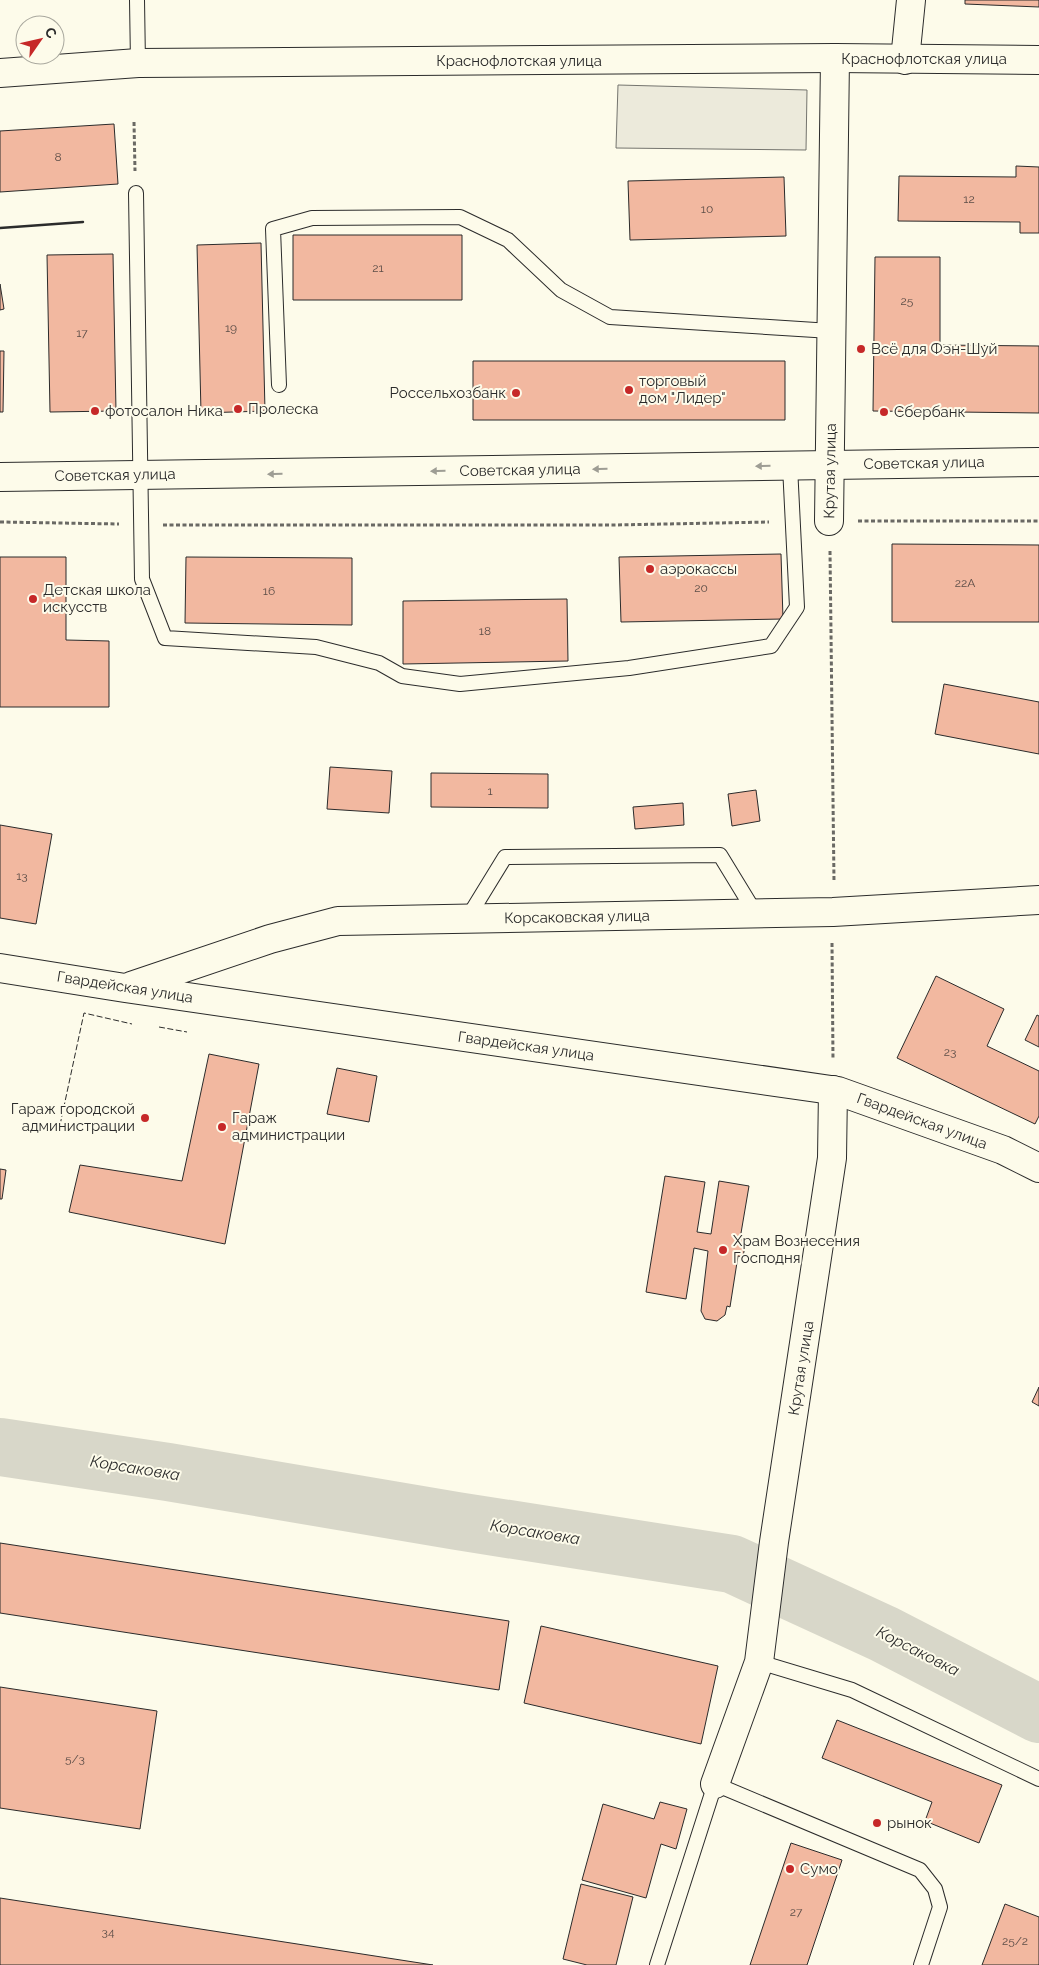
<svg xmlns="http://www.w3.org/2000/svg" width="1039" height="1965" viewBox="0 0 1039 1965" font-family="Raleway,sans-serif">
<style>
.parking{fill:#eceadb;stroke:#74746e}
.lines{fill:none;stroke-linecap:round;stroke-linejoin:round}
.river{stroke:#d8d7c9;stroke-width:58}
.building{fill:#f2b8a0;stroke:#2b2b2b}
.service-casing{stroke:#2b2b2b;stroke-width:16}
.minor-casing{stroke:#2b2b2b;stroke-width:30}
.tertiary-casing{stroke:#2b2b2b;stroke-width:30}
.secondary-casing{stroke:#2b2b2b;stroke-width:30}
.path{stroke:#6a6964;stroke-width:3;stroke-dasharray:4 2.5;stroke-linecap:butt}
.service{stroke:#fdfbea;stroke-width:14}
.minor{stroke:#fdfbea;stroke-width:28}
.tertiary{stroke:#fdfbea;stroke-width:28}
.secondary{stroke:#fdfbea;stroke-width:28}
.fence{stroke:#2b2b2b;stroke-width:1;stroke-dasharray:6 2.5;stroke-linecap:butt}
.wall{stroke:#2b2b2b;stroke-width:2.5}
.oneway{fill:#9e9d94}
.poi-dot{fill:#c62828;stroke:#fdfbea;stroke-width:2}
.labels{text-anchor:middle;dominant-baseline:central;stroke-width:4;stroke-linejoin:round;paint-order:stroke}
.number-label{font-size:12px;fill:#5d4e48}
.street-label{font-size:15px;fill:#2b2b2b;stroke:#fdfbea}
.poi-label{font-size:15px;fill:#2b2b2b;stroke:#fdfbea;text-anchor:start}
.water-label{font-size:16px;font-style:italic;fill:#2b2b2b;stroke:#fdfbea}
</style>
<rect width="100%" height="100%" fill="#fdfbea"/>
<path class="parking" d="M618,85L807,90L806,150L616,148Z"/>
<g class="lines">
<path class="river" d="M0,1447L168,1472L457,1521L732,1564L884,1634L1039,1714"/>
</g>
<path class="building" d="M965,0H1039V7L965,4Z
M114,124L118,184L0,192V131Z
M1016,166L1039,167V233H1020V222L898,221L899,176L1016,177Z
M784,177L786,236L630,240L628,181Z
M293,235H462V300H293Z
M261,243L265,411L201,413L197,245Z
M113,254L116,411L50,412L47,255Z
M875,257H940V345L1039,346V413L873,411Z
M0,284L4,309L0,310Z
M0,351H4L3,412H0Z
M473,361H785V420H473Z
M892,544L1039,545V622H892Z
M781,554L783,619L621,622L619,557Z
M0,557H66V640L109,641V707H0Z
M186,557L352,558V625L185,623Z
M567,599L568,661L403,664V601Z
M944,684L1039,702V754L935,734Z
M330,767L392,771L389,813L327,809Z
M431,773L548,774V808L431,807Z
M756,790L760,821L732,826L728,794Z
M683,803L684,825L635,829L633,807Z
M0,825L52,834L36,924L0,918Z
M936,976L1004,1009L987,1046L1039,1071V1116L1035,1124L897,1058Z
M1037,1015L1039,1016V1047L1025,1040Z
M209,1054L259,1064L225,1244L69,1212L80,1165L182,1181Z
M337,1068L377,1076L369,1122L327,1114Z
M0,1169L6,1170L2,1199H0Z
M665,1176L705,1182L697,1232L711,1234L719,1181L749,1186L740,1239L746,1240L743,1257L738,1256L730,1307L727,1306L725,1315L717,1321L705,1319L701,1311L708,1251L694,1248L686,1299L646,1292Z
M1039,1387V1406L1032,1402Z
M0,1543L509,1621L499,1690L0,1613Z
M541,1626L718,1666L701,1744L524,1703Z
M0,1687L157,1711L140,1829L0,1808Z
M837,1720L1002,1785L979,1843L925,1821L932,1802L822,1758Z
M660,1802L687,1809L676,1849L661,1844L646,1898L582,1880L603,1804L654,1819Z
M791,1843L842,1860L807,1965H750Z
M581,1884L633,1897L616,1965H587L563,1959Z
M0,1898L433,1965H0Z
M1005,1904L1039,1917V1965H982Z"/>
<g class="lines">
<g class="service-casing">
<path id="service" d="M137,0L138,63
M136,193L142,579L165,638L316,647L379,663L402,676L460,684L629,668L771,646L797,607L790,466
M279,385L273,229L312,218L460,217L508,240L561,290L610,317L831,331
M467,919L505,857L720,855L756,914
M759,1662L852,1690L1039,1779
M657,1965L715,1784L920,1870L935,1889L940,1907L921,1965"/>
</g>
<g class="minor-casing">
<path id="minor" d="M905,60L911,0
M829,521L835,58
M715,1784L759,1662L774,1542L832,1158L833,1090"/>
</g>
<g class="tertiary-casing">
<path id="tertiary" d="M0,477L1039,462"/>
</g>
<g class="secondary-casing">
<path id="secondary" d="M0,73L138,63L835,58L1039,60
M0,968L125,988L838,1091L1003,1150L1039,1168
M131,986L270,939L338,921L833,912L1039,900"/>
</g>
<path class="path" d="M134,122L135,171
M858,521H1039
M0,522L119,524
M163,525H612L769,522
M830,551L834,882
M832,943L833,1060"/>
<use href="#service" class="service"/>
<use href="#minor" class="minor"/>
<use href="#tertiary" class="tertiary"/>
<use href="#secondary" class="secondary"/>
<path class="fence" d="M159,1027L187,1032
M60,1125L84,1013L132,1024"/>
<path class="wall" d="M0,228L83,222"/>
</g>
<defs><path id="oneway-solid" d="M-6-.8H1V-3.2L6.5 0L1 3.2V.8H-6Z" transform="scale(1.25)"/></defs>
<g class="oneway">
<use href="#oneway-solid" transform="translate(763 466) rotate(179)"/>
<use href="#oneway-solid" transform="translate(600 469) rotate(179)"/>
<use href="#oneway-solid" transform="translate(438 471) rotate(179)"/>
<use href="#oneway-solid" transform="translate(275 474) rotate(179)"/>
</g>
<g class="poi-dot">
<circle cx="861" cy="349" r="5"/>
<circle cx="629" cy="390" r="5"/>
<circle cx="516" cy="393" r="5"/>
<circle cx="238" cy="409" r="5"/>
<circle cx="95" cy="411" r="5"/>
<circle cx="884" cy="412" r="5"/>
<circle cx="650" cy="569" r="5"/>
<circle cx="33" cy="599" r="5"/>
<circle cx="145" cy="1118" r="5"/>
<circle cx="222" cy="1127" r="5"/>
<circle cx="723" cy="1250" r="5"/>
<circle cx="877" cy="1823" r="5"/>
<circle cx="790" cy="1869" r="5"/>
</g>
<g class="labels">
<g class="number-label">
<text x="58" y="157">8</text>
<text x="969" y="199">12</text>
<text x="707" y="209">10</text>
<text x="378" y="268">21</text>
<text x="907" y="301">25</text>
<text x="231" y="328">19</text>
<text x="82" y="333">17</text>
<text x="965" y="583">22А</text>
<text x="701" y="588">20</text>
<text x="269" y="591">16</text>
<text x="485" y="631">18</text>
<text x="490" y="791">1</text>
<text x="22" y="876">13</text>
<text x="950" y="1052">23</text>
<text x="75" y="1759">5/3</text>
<text x="796" y="1912">27</text>
<text x="108" y="1932">34</text>
<text x="1015" y="1941">25/2</text>
</g>
<g class="street-label">
<text x="924" y="59">Краснофлотская улица</text>
<text x="519" y="61">Краснофлотская улица</text>
<text transform="translate(924 463) rotate(-1)">Советская улица</text>
<text transform="translate(520 470) rotate(-1)">Советская улица</text>
<text transform="translate(830 471) rotate(-89)">Крутая улица</text>
<text transform="translate(115 475) rotate(-1)">Советская улица</text>
<text transform="translate(577 917) rotate(-1)">Корсаковская улица</text>
<text transform="translate(125 987) rotate(9)">Гвардейская улица</text>
<text transform="translate(526 1046) rotate(8)">Гвардейская улица</text>
<text transform="translate(922 1121) rotate(20)">Гвардейская улица</text>
<text transform="translate(801 1368) rotate(-81)">Крутая улица</text>
</g>
<g class="poi-label">
<text x="871" y="349">Всё для Фэн-Шуй</text>
<text x="639" y="381">торговый<tspan x="639" dy="17">дом "Лидер"</tspan></text>
<text x="506" y="393" text-anchor="end">Россельхозбанк</text>
<text x="248" y="409">Пролеска</text>
<text x="105" y="411">фотосалон Ника</text>
<text x="894" y="412">Сбербанк</text>
<text x="660" y="569">аэрокассы</text>
<text x="43" y="590">Детская школа<tspan x="43" dy="17">искусств</tspan></text>
<text x="135" y="1109" text-anchor="end">Гараж городской<tspan x="135" dy="17">администрации</tspan></text>
<text x="232" y="1118">Гараж<tspan x="232" dy="17">администрации</tspan></text>
<text x="733" y="1241">Храм Вознесения<tspan x="733" dy="17">Господня</tspan></text>
<text x="887" y="1823">рынок</text>
<text x="800" y="1869">Сумо</text>
</g>
<g class="water-label">
<text transform="translate(135 1468) rotate(9)">Корсаковка</text>
<text transform="translate(535 1532) rotate(9)">Корсаковка</text>
<text transform="translate(918 1651) rotate(27)">Корсаковка</text>
</g>
</g>
<g transform="translate(40 40) rotate(56)"><circle r="24" fill="#fdfbea" stroke="#a9a89e"/>
<path d="M0-4L9 19L0 12L-9 19Z" fill="#c62828"/>
<text y="-8" font-size="14" font-weight="bold" text-anchor="middle" fill="#2b2b2b">С</text>
</g>
</svg>
